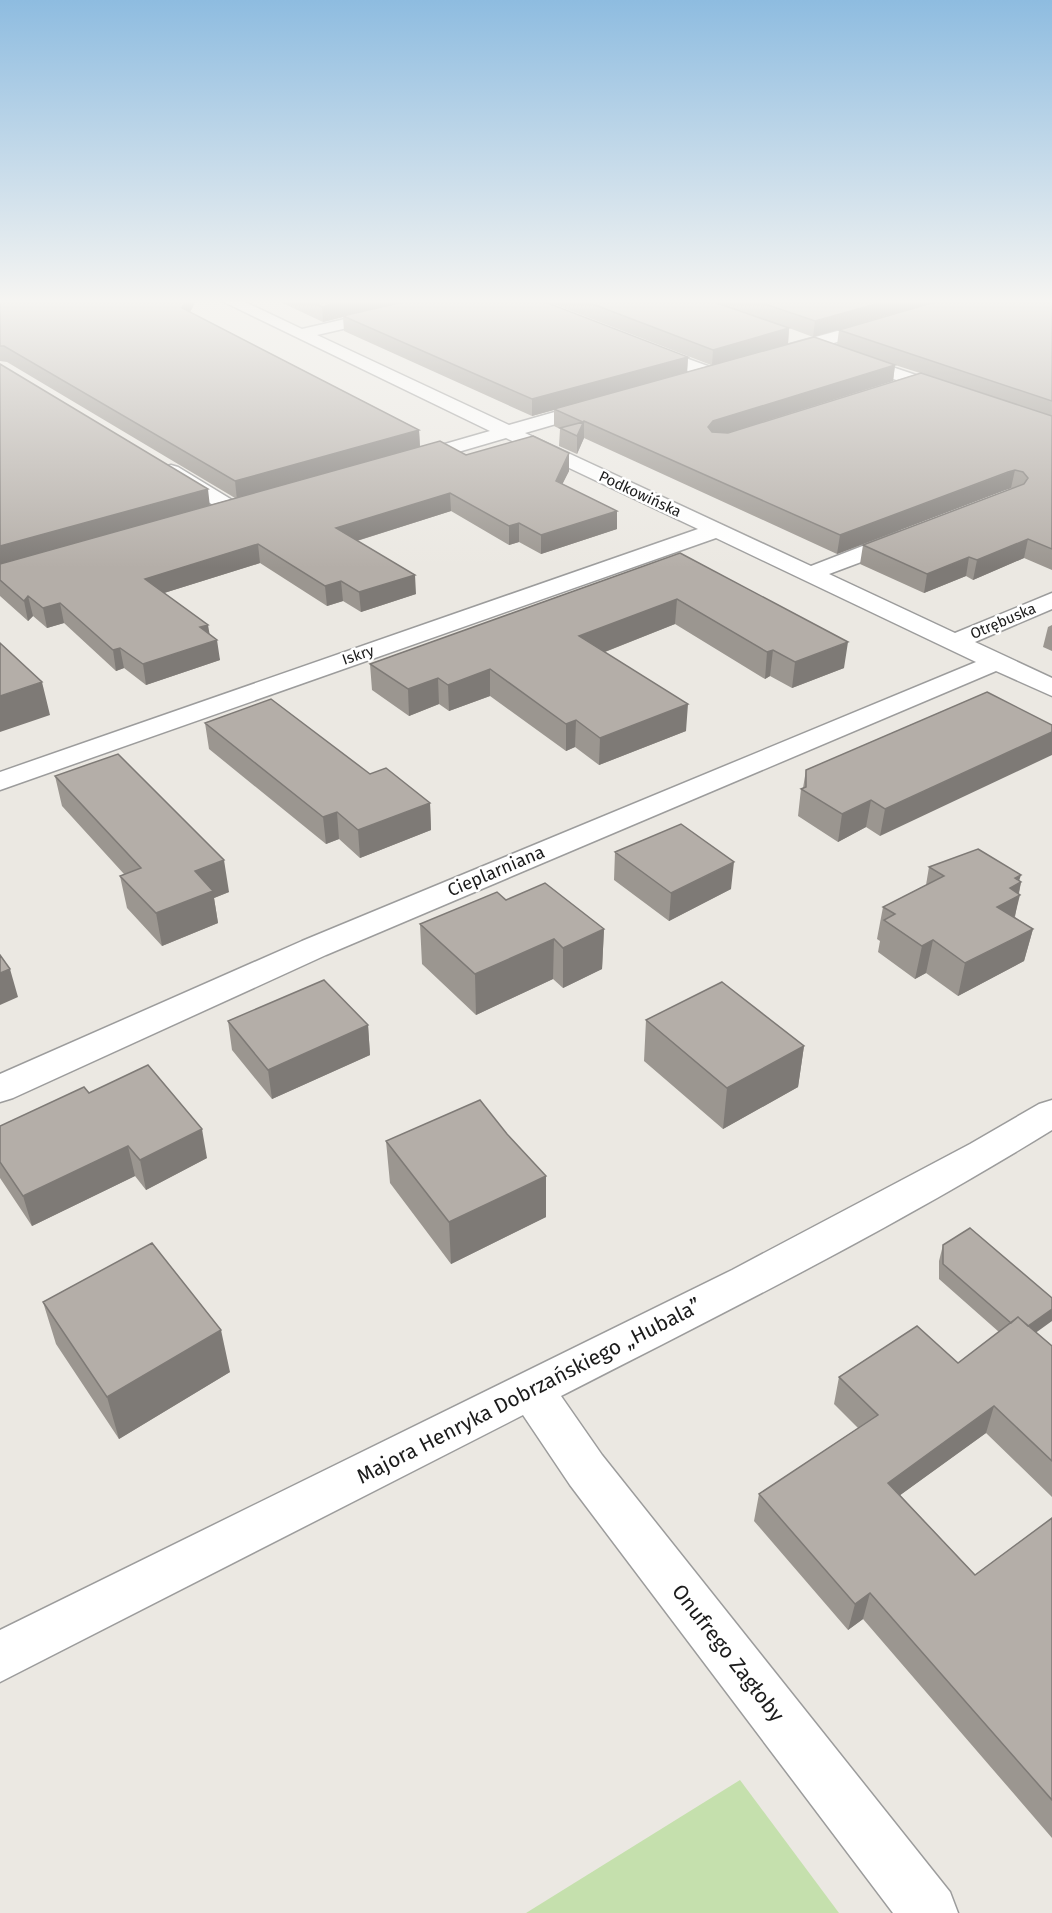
<svg xmlns="http://www.w3.org/2000/svg" width="1052" height="1913" viewBox="0 0 1052 1913" font-family="'Fira Sans',sans-serif">
<style>
.grass{fill:#c5e0ad}
.lines{fill:none;stroke-linecap:round;stroke-linejoin:round}
.minor-casing{stroke:#9c9c9c;stroke-width:3}
.minor{fill:#fff;fill-rule:evenodd}
.wall{fill:#9b9690;fill-rule:evenodd}
.shaded-wall{fill:#7e7a76}
.building{fill:#b4aea8;stroke:#7e7a76;stroke-width:1.5}
.labels{text-anchor:middle;dominant-baseline:central;stroke-width:5;stroke-linejoin:round;paint-order:stroke}
.far-street-label{font-size:15px;fill:#1b1b1b;stroke:#fff}
.street-label{font-size:18px;fill:#1b1b1b;stroke:#fff}
.near-street-label{font-size:21px;fill:#1b1b1b;stroke:#fff}
</style>
<rect width="100%" height="100%" fill="#ebe8e2"/>
<path class="grass" d="M740,1780L839,1913H526Z"/>
<g class="lines">
<g class="minor-casing">
<path id="minor" d="M220,300H241L302,329L427,300H457L455,303L317,335L509,425L597,400L604,402L606,406L604,410L525,433L811,566L896,533L904,531L912,533L915,538L912,543L829,574L955,633L1052,593V609L975,642L1052,678V696L996,671L326,955L13,1098L0,1102V1074L302,941L976,662L716,538L0,790V772L698,529L506,438L417,464H403L400,460L403,456L490,431Z
M949,300H976L974,303L788,356H776L773,352L776,348Z
M644,343L716,369L719,373L716,377H704L638,352L636,348L638,344Z
M853,354L955,388L958,392L955,396H943L847,363L844,359L847,355Z
M171,465L178,467L242,506L246,510L242,514L235,516L228,514L164,475L161,471L164,467Z
M1052,1100V1130C893,1228 726,1312 561,1396L602,1455L950,1892L958,1913H893L570,1485L523,1415L0,1682V1630L732,1270L970,1144L1039,1104Z"/>
</g>
<use href="#minor" class="minor"/>
</g>
<path class="wall" d="M0,300H196L190,312L419,430L420,447L569,471L562,484L617,529L541,554L519,542L509,545L451,511L357,541L416,594L361,612L343,601L327,606L260,563L164,593L209,634L220,660L146,685L124,668L116,671L64,623L47,628L33,616L28,621L0,596V364L210,505L235,498L7,362L0,361Z
M276,300H540L688,357L687,372L711,365L543,300H941L813,337L789,328L788,344L837,345L839,330L1052,300V570L1024,558L973,580L966,576L924,593L860,564L863,545L1013,488L1004,490L837,554L584,438L577,454L559,446L560,429L554,426V410L532,416L344,331L343,317L323,322ZM895,365L920,373L728,433L893,381Z
M680,553L844,668L792,688L770,676L765,679L675,624L605,652L686,731L599,765L575,747L566,751L490,696L449,711L439,704L409,716L372,690L370,664Z
M1052,625V651L1043,647L1048,627Z
M987,692L880,836L866,827L838,842L798,816L801,789L803,788L806,770Z
M205,723L370,774L430,803L431,830L360,858L339,839L326,844L209,749Z
M55,776L229,892L214,898L218,923L162,946L127,908L120,876L124,874L62,806Z
M615,852L731,889L669,921L614,880Z
M929,867L1019,881L1021,882L1015,917L1033,929L1024,961L958,996L926,973L915,979L878,952L880,941L877,939L883,907L926,885Z
M506,900L604,929L602,969L563,988L553,979L476,1015L422,964L420,924Z
M646,1020L804,1046L798,1087L723,1129L644,1061Z
M228,1021L368,1025L370,1055L272,1099L232,1050Z
M89,1093L207,1158L146,1190L135,1176L32,1226L0,1178V1126Z
M386,1141L546,1217L451,1264L390,1183Z
M943,1245L1036,1332L1052,1346V1497L986,1433L900,1495L975,1575L1052,1518V1838L863,1619L848,1630L754,1521L759,1494L858,1428L834,1404L839,1377L958,1363L999,1332L939,1279V1261Z
M43,1302L230,1372L119,1439L56,1344Z"/>
<path class="shaded-wall" d="M186,300H196L185,323L182,308Z
M350,300H416L343,316V317L323,322L322,307Z
M890,300H941L813,337L815,321Z
M789,328L788,344L712,366L713,350Z
M688,357L687,373L532,416V399Z
M895,365L893,381L711,438L708,427L713,421Z
M584,421V438L577,454V436Z
M419,430L420,448L237,500L235,481Z
M569,453V471L555,499L556,481Z
M1015,470L1011,488L837,554L840,535Z
M208,489L210,507L0,567V546Z
M450,493L451,511L337,547L336,528Z
M617,511V529L541,554V535Z
M519,523V542L509,545V526Z
M1028,539L1024,558L973,580L977,560Z
M258,544L260,563L148,598L145,579Z
M969,557L966,576L924,593L927,574Z
M415,575L416,594L361,612L359,592Z
M341,581L343,601L327,606L325,586Z
M28,596L33,616L28,621L24,601Z
M677,599L675,624L579,662V636Z
M60,603L64,623L47,628L43,608Z
M208,625L211,642L217,640L220,660L146,685L143,664L200,627Z
M848,642L844,668L792,688L795,662Z
M120,648L124,668L116,671L113,650Z
M773,650L770,676L765,679L767,652Z
M490,669V696L449,711L448,685Z
M438,678L439,704L409,716L408,689Z
M42,682L50,715L0,732V696Z
M688,704L686,731L599,765L600,738Z
M576,720L575,747L566,751V724Z
M1052,732V755L880,836L885,809Z
M871,800L866,827L838,842L842,814Z
M430,803L431,830L360,858L358,830Z
M337,812L339,839L326,844L323,817Z
M224,860L229,892L214,898L218,923L162,946L156,913L195,871Z
M734,862L731,889L669,921L671,893Z
M1021,875L1018,884L1021,882L1018,896L1020,895L1012,927L997,907L1010,888L1015,878Z
M604,929L602,969L563,988V948Z
M1033,929L1024,961L958,996L965,963Z
M554,939L553,979L476,1015L475,974Z
M933,940L926,973L915,979L922,946Z
M10,969L18,997L0,1005V973Z
M368,1025L370,1055L272,1099L268,1070Z
M804,1046L798,1087L723,1129L727,1088Z
M202,1129L207,1158L146,1190L140,1160Z
M128,1146L135,1176L32,1226L23,1196Z
M546,1176V1217L451,1264L449,1222Z
M1052,1309V1321L1016,1347L1021,1331Z
M221,1330L230,1372L119,1439L107,1397Z
M994,1406L986,1433L881,1509L888,1483Z
M870,1593L863,1619L848,1630L855,1604Z"/>
<path class="building" d="M0,300H186L182,308L419,430L235,481L4,346H0Z
M308,300H350L322,307Z
M411,300H540L688,357L532,399L343,316Z
M582,300H708L789,328L713,350Z
M753,300H890L815,321Z
M942,300H1052V401L839,330Z
M814,337L895,365L713,421L708,427L712,432L728,433L921,373L1052,416V549L1028,539L977,560L969,557L927,574L863,545L1024,484L1028,478L1023,472L1015,470L1008,472L840,535L584,421L577,436L560,428L583,422L554,409Z
M0,364L208,489L0,546Z
M533,436L569,453L556,481L617,511L541,535L519,523L509,526L450,493L336,528L415,575L359,592L341,581L325,586L258,544L145,579L208,625L200,627L217,640L143,664L120,648L113,650L60,603L43,608L28,596L24,601L0,580V564L440,441L466,455Z
M680,553L848,642L795,662L773,650L767,652L677,599L579,636L688,704L600,738L576,720L566,724L490,669L448,685L438,678L408,689L370,664Z
M0,643L42,682L0,696Z
M987,692L1052,725V732L885,809L871,800L842,814L801,789L806,787V770Z
M271,699L370,774L386,768L430,803L358,830L337,812L323,817L205,723Z
M118,754L224,860L195,871L213,891L156,913L120,876L141,868L55,776Z
M681,824L734,862L671,893L615,852Z
M978,849L1021,875L1015,878L1021,882L1010,888L1020,895L997,907L1033,929L965,963L933,940L922,946L884,920L895,914L883,907L944,876L929,867Z
M545,883L604,929L563,948L554,939L475,974L420,924L497,892L506,900Z
M0,955L10,969L0,973Z
M324,980L368,1025L268,1070L228,1021Z
M722,982L804,1046L727,1088L646,1020Z
M148,1065L202,1129L140,1160L128,1146L23,1196L0,1162V1126L84,1087L89,1093Z
M480,1100L507,1134L546,1176L449,1222L386,1141Z
M970,1228L1052,1298V1309L1028,1326L1018,1317L1011,1323L943,1264V1245Z
M152,1243L221,1330L107,1397L43,1302Z
M1018,1317L1052,1346V1461L994,1406L888,1483L975,1575L1052,1518V1800L870,1593L855,1604L759,1494L878,1415L839,1377L917,1326L958,1363Z"/>
<linearGradient id="sky" x2="0" y2="1"><stop stop-color="#8ebce0"/><stop offset="0.53" stop-color="#f6f5f2"/><stop offset="1" stop-color="#f6f5f2" stop-opacity="0"/></linearGradient>
<rect width="1052" height="568" fill="url(#sky)"/>
<g class="labels">
<g class="far-street-label">
<text transform="translate(640 494) rotate(25)">Podkowińska</text>
<text transform="translate(1003 621) rotate(-23)">Otrębuska</text>
<text transform="translate(358 655) rotate(-19)">Iskry</text>
</g>
<g class="street-label">
<text transform="translate(496 871) rotate(-23)">Cieplarniana</text>
</g>
<g class="near-street-label">
<text transform="translate(529 1391) rotate(-27)">Majora Henryka Dobrzańskiego „Hubala”</text>
<text transform="translate(728 1653) rotate(52)">Onufrego Zagłoby</text>
</g>
</g>
</svg>
